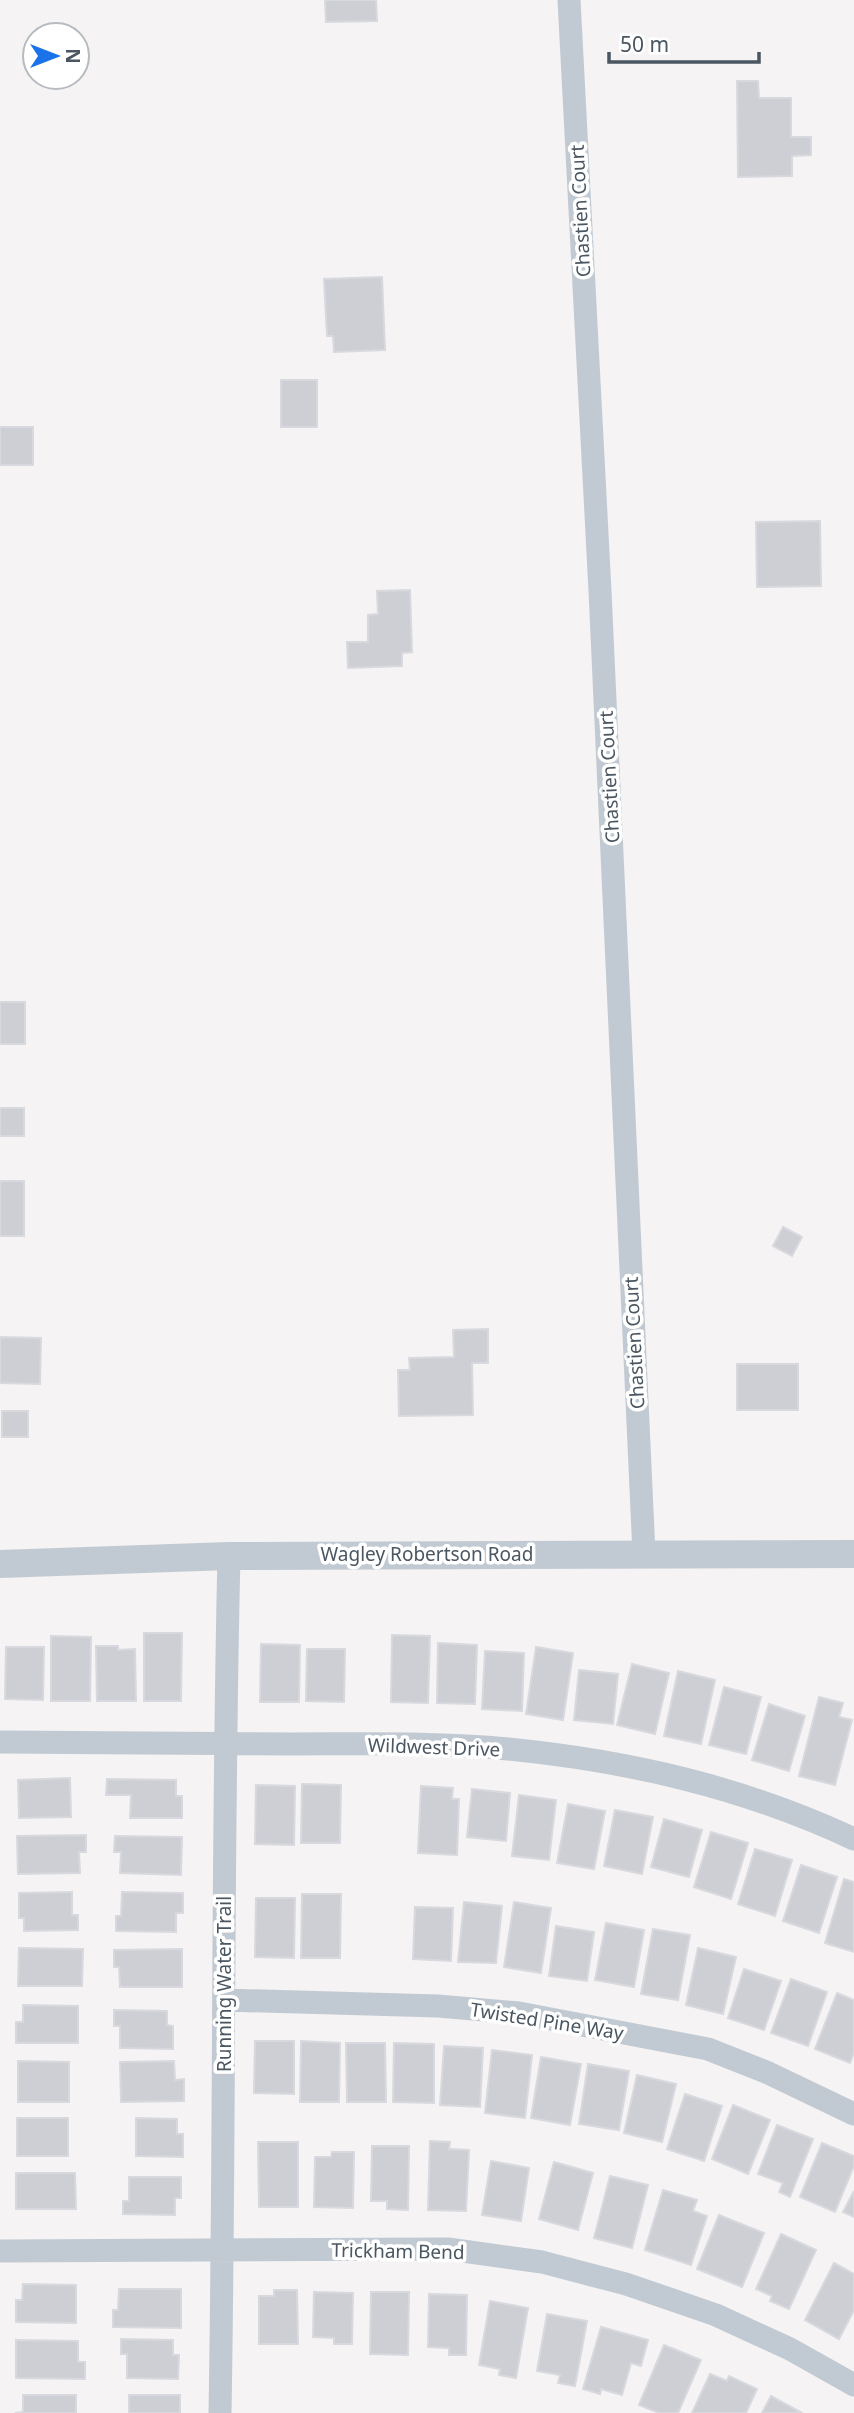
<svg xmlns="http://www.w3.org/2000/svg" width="854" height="2413" viewBox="0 0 854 2413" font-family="'Noto Sans',sans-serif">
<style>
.building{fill:#cdcfd5;stroke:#d7d9de;stroke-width:2}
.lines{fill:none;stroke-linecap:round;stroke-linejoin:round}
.minor{stroke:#c1cad2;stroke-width:23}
.tertiary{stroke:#c1cad2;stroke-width:28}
.labels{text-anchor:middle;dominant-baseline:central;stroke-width:7;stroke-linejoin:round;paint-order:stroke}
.street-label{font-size:19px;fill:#4a5661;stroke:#fff}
</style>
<rect width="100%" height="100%" fill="#f5f3f3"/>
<path class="building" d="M325,0H376L377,21L326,22Z
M737,81H758L759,98H791V137H811V155L792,156V176L738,177Z
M382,277L385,350L334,352L333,336H327L324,279Z
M281,380H317V427H281Z
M0,427H33V465H0Z
M820,521L821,586L757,587L756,522Z
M410,590L412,652L402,653V666L348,668L347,642H368V615L378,614L377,591Z
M0,1002H25V1044H0Z
M0,1108H24V1136H0Z
M0,1181H24V1236H0Z
M783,1227L802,1237L792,1256L773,1246Z
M488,1329V1363H472L473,1415L399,1416L398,1370H410L409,1358L454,1357L453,1330Z
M0,1337L41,1338L40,1384L0,1383Z
M737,1364H798V1410H737Z
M2,1411H28V1437H2Z
M144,1633H182L181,1701H144Z
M392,1635L430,1636L428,1703L391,1702Z
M51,1636L91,1637L90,1701H51Z
M438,1643L477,1645L475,1704L437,1703Z
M261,1644L300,1645L299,1702H260Z
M96,1646H118V1650L135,1649L136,1701H97Z
M6,1647H44L43,1700L5,1699Z
M536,1647L573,1653L563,1720L526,1714Z
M307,1649H345L344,1702L306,1701Z
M485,1651L524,1653L522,1711L482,1709Z
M632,1664L669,1673L655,1734L617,1725Z
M579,1670L618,1674L613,1724L574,1720Z
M678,1671L715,1680L701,1744L664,1736Z
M724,1687L761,1697L746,1754L709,1745Z
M819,1697L843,1703L839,1717L852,1720L835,1785L799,1776Z
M769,1704L805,1716L789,1771L752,1760Z
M70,1778L71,1817L19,1818L18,1780Z
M107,1779L176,1780V1796H182V1818H130L131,1795H106Z
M302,1784L341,1785L340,1843H301Z
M256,1785L295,1786L294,1845L255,1844Z
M421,1786L453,1788L452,1799H459L457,1855L418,1853Z
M472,1789L510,1793L506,1841L467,1837Z
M519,1795L556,1800L549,1860L512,1856Z
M568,1804L605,1811L594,1869L557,1863Z
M615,1810L653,1817L642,1874L604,1866Z
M664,1819L702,1830L689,1877L651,1867Z
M711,1832L748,1843L731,1899L694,1887Z
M86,1835V1852H79L80,1873L18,1874L17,1836Z
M115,1836L182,1837L181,1875L120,1873L121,1852H114Z
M755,1849L792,1860L775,1916L738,1904Z
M801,1865L837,1877L819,1933L783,1921Z
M844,1879L854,1882V1952L825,1943Z
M72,1892V1915H78V1930L24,1931V1918H19V1893Z
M122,1892L183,1893V1913H176V1932L116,1931V1916H121Z
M302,1894H341L340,1958H301Z
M256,1898H295L294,1958L255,1957Z
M464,1902L502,1906L496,1963L458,1962Z
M514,1902L551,1908L541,1973L504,1967Z
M415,1907L453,1908L451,1961L413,1959Z
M606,1923L644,1930L634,1987L595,1980Z
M556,1926L594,1932L587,1981L549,1976Z
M653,1929L690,1935L678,2000L641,1994Z
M19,1948L83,1949L82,1986H18Z
M698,1948L736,1957L723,2014L686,2005Z
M182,1949V1987H120L119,1967H114V1950Z
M744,1969L781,1981L764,2030L728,2018Z
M791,1979L827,1992L808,2046L771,2033Z
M837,1993L854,2000V2053L850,2063L815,2049Z
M23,2005L78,2006V2043H16V2022H23Z
M114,2010L167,2011V2025L173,2026V2049L120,2048V2026H114Z
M255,2041H294V2094L254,2093Z
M301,2041L340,2043L339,2102H300Z
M346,2043H385L386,2102H347Z
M394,2043L434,2044V2103L393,2102Z
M444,2046L483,2048L480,2107L440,2105Z
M492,2050L532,2055L525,2118L485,2113Z
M541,2057L581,2064L570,2125L531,2118Z
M18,2061L69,2062V2102H18Z
M174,2061L175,2080L184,2079V2101L121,2102L120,2062Z
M588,2064L629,2071L619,2130L579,2124Z
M637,2075L676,2084L662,2142L624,2133Z
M685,2094L722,2106L704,2161L667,2149Z
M733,2105L770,2120L748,2174L712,2159Z
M17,2118H68V2156H17Z
M136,2118L177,2119V2134H183V2157L136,2156Z
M777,2125L813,2139L790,2197L779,2192L783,2183L758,2174Z
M430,2141L450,2142L449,2149L469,2150L466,2211L428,2210Z
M258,2142H298V2207H259Z
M822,2143L854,2156V2166L835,2212L800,2197Z
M372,2146H409L408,2210L387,2209V2201H371Z
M332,2152H354L353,2208L314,2207L315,2157H331Z
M491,2161L529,2168L521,2221L482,2215Z
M554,2162L593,2173L578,2230L539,2219Z
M16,2173H75L76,2209H16Z
M610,2176L648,2185L632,2248L594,2238Z
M129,2177H181V2198H175V2215L123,2214V2201H129Z
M663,2190L697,2200L693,2211L707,2216L691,2265L645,2250Z
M854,2191V2217L843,2212Z
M719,2215L764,2233L742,2287L697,2269Z
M781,2234L816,2250L789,2309L770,2301L772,2296L756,2289Z
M834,2263L854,2274V2310L839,2339L805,2320Z
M23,2284L76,2285V2323L16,2322V2300H22Z
M119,2289H181V2328L113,2327V2310H118Z
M274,2290H297L298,2344H259V2296H274Z
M314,2292L353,2293L352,2344H334V2338L313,2337Z
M371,2292H409L408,2355L370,2354Z
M429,2294L467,2295L466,2355H449V2348L428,2347Z
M490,2301L528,2308L516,2378L499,2375L500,2369L479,2365Z
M547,2314L587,2321L575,2386L558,2383L560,2375L537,2371Z
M601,2327L648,2340L641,2366L631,2363L622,2395L601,2389L600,2394L583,2389Z
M121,2339L173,2340V2355H179L178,2379L127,2378V2354H121Z
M16,2340L78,2341V2362H85V2379L16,2378Z
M664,2345L701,2360L678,2413H659L639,2405Z
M710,2374L727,2381L729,2376L757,2389L746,2413H692Z
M23,2395H76V2413H15L23,2412Z
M129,2395H180V2413H129Z
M771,2396L802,2413H762Z"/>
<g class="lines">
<path class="minor" d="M569,0L600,591L644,1554
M0,1742C97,1743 194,1743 291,1744C363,1744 436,1742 508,1749C629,1761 743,1787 854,1839
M224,2000L438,2006L519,2013L708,2049L766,2072L854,2114
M0,2251L448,2249L542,2262L626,2284L716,2315L790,2349L854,2385
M220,2413C225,2127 222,1841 229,1556"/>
<path class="tertiary" d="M0,1564L229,1556L854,1554"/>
</g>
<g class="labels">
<g class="street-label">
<text transform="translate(580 211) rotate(-93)">Chastien Court</text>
<text transform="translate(609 777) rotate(-93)">Chastien Court</text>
<text transform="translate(634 1343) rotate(-93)">Chastien Court</text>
<text x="427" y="1554">Wagley Robertson Road</text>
<text transform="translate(434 1747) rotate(2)">Wildwest Drive</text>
<text transform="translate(224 1984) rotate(-90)">Running Water Trail</text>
<text transform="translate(547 2021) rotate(9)">Twisted Pine Way</text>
<text transform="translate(398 2251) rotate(1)">Trickham Bend</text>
</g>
</g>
<g transform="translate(56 56) rotate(90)"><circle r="33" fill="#ffffff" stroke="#b7bbc0" stroke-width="2"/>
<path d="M0-5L12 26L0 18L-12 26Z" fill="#1a73e8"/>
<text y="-10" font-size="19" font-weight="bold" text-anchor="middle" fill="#4a5661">N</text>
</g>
<path d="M609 52v10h150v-10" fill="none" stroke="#4a5661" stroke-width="3.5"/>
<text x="620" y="52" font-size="21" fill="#4a5661" stroke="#ffffff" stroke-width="5" paint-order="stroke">50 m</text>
</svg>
